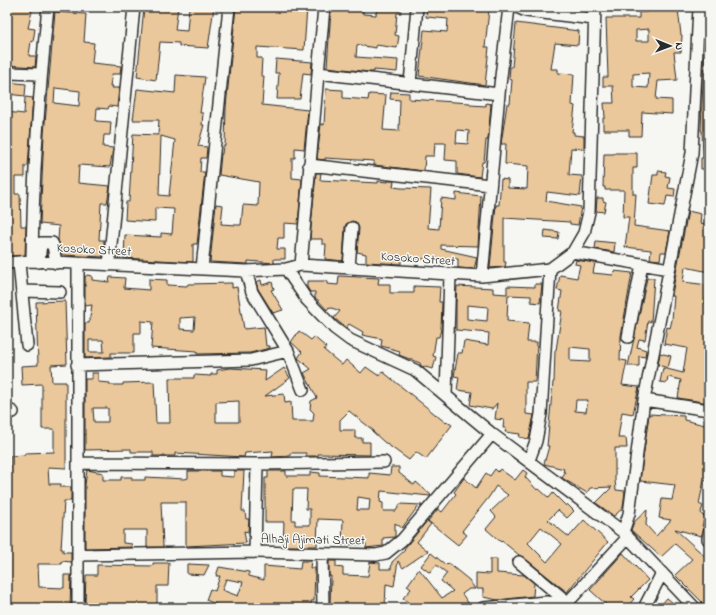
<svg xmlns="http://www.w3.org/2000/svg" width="716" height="615" viewBox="0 0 716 615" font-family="'Indie Flower',sans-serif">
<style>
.building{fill:#eac89b;stroke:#2b2b2b;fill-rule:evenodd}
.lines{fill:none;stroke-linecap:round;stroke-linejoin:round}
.minor-casing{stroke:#2b2b2b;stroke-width:14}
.minor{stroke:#f6f6f2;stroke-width:11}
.labels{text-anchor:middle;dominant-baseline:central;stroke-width:3;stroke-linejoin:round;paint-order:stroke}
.street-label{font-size:13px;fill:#2b2b2b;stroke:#f6f6f2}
</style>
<rect width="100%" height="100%" fill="#f6f6f2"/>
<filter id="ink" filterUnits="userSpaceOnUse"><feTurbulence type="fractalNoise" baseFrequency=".025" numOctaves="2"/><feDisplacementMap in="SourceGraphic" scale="8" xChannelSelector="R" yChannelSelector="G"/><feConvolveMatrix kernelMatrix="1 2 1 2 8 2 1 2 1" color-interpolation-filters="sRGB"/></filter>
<g filter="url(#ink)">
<path class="building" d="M7,7H33L28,28L35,29L33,42L31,41L29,56H36L35,67L7,65Z
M144,7H178L175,30L187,31L189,7H214L208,48L179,46V43L160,42L156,80L137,77Z
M236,7H307L304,50L257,47V58H262L261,76H264L262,105L308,110L304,149L295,148V158H292V178L302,179L298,224L284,223V238H278L277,249H285V259H274V263L248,261V264H246L210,262L216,204L223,205L221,224L236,225H241L243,205L258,206L259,182L219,175L221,154H222L223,146H225L226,107Z
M377,7H401V13H397L395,35L399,36L397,48L376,45V48L357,45L356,57L398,60L397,72L374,70V72H369L327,67L331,10L363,11V14L376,15Z
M427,7H458L489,10L485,47H489L485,85L419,76L424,30L447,32L448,19L426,17Z
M678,9L681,35H682L681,52H674L677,80L658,81L656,99L672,100V114L642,112L641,136H629V130H603V118H605L604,103H614L613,86H603V77H608L606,18H639V12H648V10ZM649,29V41H636V30ZM649,73L648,88L633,87V74Z
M55,12L86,14L84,42L94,43L92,63L121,66L120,74H112L110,86H113L112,88H119L117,107L109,106L108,109L97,108L96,121L111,122L110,135H104L103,147L113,148L110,167L79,165L78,183L110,186L107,203H101L99,240H104L103,257L62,255L58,240L59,226L40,224L44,134ZM55,88L80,91L79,106L54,103Z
M516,23L579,31L578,45L555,43L551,69H558V73L574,74L572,105L575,106L572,132H574V135L584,136V149L571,148L569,175L582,176L580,196L547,192L546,201L581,207L578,225L570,224V222L504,218V262H506L505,267L490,268L496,205H499L501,179L508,180V188L527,189L528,166L505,164L506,144H501L507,104H510L512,80L509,79L510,67H512Z
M704,56H709V169H701V158H703L702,131H701Z
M276,59L312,62L311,74L303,73L300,99H277L279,73H275Z
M176,75L205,77L200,113H203L202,125H204L198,146L207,147L206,158H201L200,172H205L197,244H193V262L124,258L125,235L161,237V233L172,234L174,209L155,208V222L125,220L126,202H129L133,134L158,135L159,120H133L137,89L175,93ZM161,136L175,140L169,196L159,195Z
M7,82L26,84L25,96L7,94Z
M326,89L343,90V98L357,99L368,100L369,94L386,95L383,130L399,131L400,100L390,99L391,92L409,93V99L470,103V105L486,106V103L491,104L488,140H486L484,162H482L480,177L457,174V161L445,160L446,143H435L434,156H425L424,171L374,165V161L325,158V160L317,159L321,124L324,125ZM457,130L469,131L468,144L456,143Z
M25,97L33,98L28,166H25V177H15V194H20L21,226H26L25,255L7,256V112L24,114Z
M615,153H637V168H633V194H636L634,226L670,231L666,252H661L660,260L650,259L651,250L625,247L629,217H623L624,190H605V187H603L604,154H614Z
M658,171L666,172L665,176L670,177L668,188L675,189L674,197L667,196L665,206L649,204L653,175H658Z
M316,173H321L320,180L378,183V181L388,182V181H394L393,187L401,188L431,189L428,228L439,229L441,198L456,200V193L481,196L478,246L441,245V249L477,257L474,269L458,268V259H401V264L366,262V254L357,252L359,228L356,222L352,221L346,224L345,227L343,261L325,259L326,244H322V239H310Z
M597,198H603V201L606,202L604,212L596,211Z
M688,211L701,214L700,223L709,225V272L685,267L683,282L708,285L705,304H709V403L678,398L681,380L668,377L667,383L660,382L663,368L683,373L687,348L664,344L667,327L670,328L672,320L674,296H672L673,289Z
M545,230L559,232L558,239L544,238Z
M596,241L615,243L614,252L595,249Z
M576,260L595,263L593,273L613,275L614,271L632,273L621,336L620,360L627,361L622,385L639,387L633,414L622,412L618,438H626L627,448H615V480L616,490L625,491L623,508L614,516L596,503L612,487L590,488L587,493L562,478L565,472H563L564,469L544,464L549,446H547L553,382H554L555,350H556L562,311H559L562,291L557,290L560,275L577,278L580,265L575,264ZM570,347L590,349V362L570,361ZM576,400H588L586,412L575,411Z
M87,275L92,276V280L109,282L110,277L125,278L124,288L149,290V279L167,280V285L187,286L188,284L232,283V288L237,287L244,329L264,327L266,346H270V348L250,353L197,354V351L151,348L153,322L141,321V333H134V353H111V357L85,358V323H89L92,305L85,306V277ZM195,317L194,330L180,329V318ZM89,340H103L104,352H89Z
M339,276L379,278L378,284H390V293H414V286L440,287L439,302H442L441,329L439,337H436L433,356L436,357L433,369L421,366L420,363L399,355L400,351L381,346L382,339L362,335L363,332L349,324L346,328L334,318L340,311L329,307L327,310L318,300L315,298V292H310L307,287V281H327V284L338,285Z
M647,278H654L651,322L648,321L645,340L639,339L637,347L646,350L645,357L639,356V366H628Z
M261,280L262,285L272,282L274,289L271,290L283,310L273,313L258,289L256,282Z
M535,284H542L540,303L531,302V296L508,295L507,321L529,323L527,342H537L535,382H526V414L534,415L529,439L519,437L520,434L505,432L506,428H503L504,420L495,419L497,403L492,409L470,405L472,392L457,390L459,377L454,376L458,353H462L464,341L488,345L489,333L456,330V303L457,286L493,288V293L507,294V286L535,287ZM467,305L488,307L487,321L467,319Z
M65,301L67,364L51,365L52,382H66V468L48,467L49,484H61V487H71V501H64L61,549H63V552H71V562L62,561V564H38L39,587L64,588V575H71L70,607L7,608V468H10V456L25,455V453L54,452V429H42V384L22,385L21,366L38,365L36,302Z
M299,331L311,340L314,337L326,347L324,350L342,365L346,360L361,373L366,367L379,376L382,371L446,423L447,422L452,425L426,459L416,452L409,460L384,442L372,431H374L349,411L340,420V430H355V438H362V442H370V455L318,454V456H306V453H290V456L272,457L273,451L245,453L244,457L175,453V456H153V452H131V449L85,450V379H92V373H98V382L110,383V385H123V383L154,382L156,423H170L169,378H194V375L211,376V374H217V370L230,368L266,370L265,381L284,368L290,378L265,396L284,394L285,403L291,402L292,421H313L314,413L310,409L311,401L317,398L304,373L311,369L298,358L302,352L291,342ZM239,401V422H216V402ZM93,408H108V422H94Z
M660,353L671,356L668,368L658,365Z
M649,414L684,416V420L709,426V482L704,480L699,504L703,506L701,512L702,515L705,516L702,526L706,527L701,536L675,529L709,560V608H706L701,603L702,602L675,575L692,559L675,544L661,557L631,530L634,522L647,510L646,525L656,536L671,520L659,518L662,499L672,500L675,485L640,481Z
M391,467H399V473L414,485L416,482L431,495L430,496L381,491L380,502L383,503V511H396L400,504L422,505L421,507L419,505L402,528L395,523V537L383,538V546L366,548V544L342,545L343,520L318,519L317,546H283L284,522H265V478H268V471H286V476H310V472L320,473V476L369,478V473L390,475ZM293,489H307L306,509H310V525H295V520H292ZM358,497L370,499L369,510H357Z
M495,469L498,472L500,469L515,480L523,470L527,473L525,477L537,490L539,489L549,498L553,493L566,506L567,504L574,511L567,518L558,510L548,520L569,537L584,520L608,542L567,592L523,557L519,555L502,541L501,542L486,529L496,517L491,511L508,495L496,486L489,497L462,531L467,535L458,545L428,521L438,509L442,512L456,494L454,492L464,478L476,488L486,473L490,476ZM541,527L562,544L547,562L528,543Z
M87,470L103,473V480H121V477H132V480H145V477L185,479L188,478V471H220V476L234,477V471H244L242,511H245L246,519H249L248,532L244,531L246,543L186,546V502H161L163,547H147V530H123V543L132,544V547L85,548V485Z
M427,521L431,524L417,542L428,551L403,568L398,561L394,586L386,584L385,608H344V605H330L331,576H329V561H336V567L343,568V575L368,576L370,562L380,563V569H391L392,562L405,550L404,549Z
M431,553L446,565L448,563L469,580L475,589H469L462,594L469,604L464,608H415L403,598L411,589L407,586L419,569L442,598L453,591L441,581L447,573L436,565L430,573L421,566Z
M623,553L648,580L631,597L634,599L626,608H610L590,590Z
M490,559H497V573L524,575L534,583L533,596L498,600L483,597V589H476V573L490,574Z
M301,561H311L310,568H315L314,601H311V608H219L220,606L206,600L210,589L215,591L220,576H216L219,567L249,572V576L264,580V566L300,569ZM226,579L243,582L238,596L222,590Z
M153,563H169L168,586H157V608H119L85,604L86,575H97V565L153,566Z
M187,564L209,565L204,575L187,574Z
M667,598L679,608H658Z"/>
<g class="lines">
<g class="minor-casing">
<path id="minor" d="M517,7L526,11L594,19
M7,73L40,74
M318,73L499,94
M410,83L417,7
M309,165L490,185
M573,252L669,269
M32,261C33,176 39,92 48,7
M39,262L41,243H52L53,245L56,263
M7,263L32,261L246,271L286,269L301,265L482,276L550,269L573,252L584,233L589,212L595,7
M19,263L27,345
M109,265L134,7
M301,265L324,7
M202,268L229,7
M349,268L352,228
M286,269L307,300L334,328L350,340L415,370L492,434L623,532L695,608
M246,271L252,292L288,351L303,390
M482,276L499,94L509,7
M22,291L60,292
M628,337L642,264
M77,365L251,360L288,351
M446,394L450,275
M644,400L709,410
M7,409L13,412
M529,460L536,441L541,414L550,269
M79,463L257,464L384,462
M623,532L629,514L644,400L692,153L699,7
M708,539L709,533
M255,552L257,464
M322,554L323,608
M79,555L255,552L376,555L386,553L402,540L492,434
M519,562L566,601
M78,608V264
M483,608L546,602L559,603L570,600L628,537
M644,608L662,573"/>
</g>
<use href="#minor" class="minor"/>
</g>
</g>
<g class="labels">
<g class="street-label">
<text transform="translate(94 250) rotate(3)">Kosoko Street</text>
<text transform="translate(418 259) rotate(4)">Kosoko Street</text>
<text transform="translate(313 540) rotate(1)">Alhaji Ajimati Street</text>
</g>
</g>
<rect width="716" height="615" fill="none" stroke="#f6f6f2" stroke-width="24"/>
<rect x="12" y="12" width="692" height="591" fill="none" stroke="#2b2b2b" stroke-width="1.5" filter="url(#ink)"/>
<g transform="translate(670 46) rotate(91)" stroke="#f6f6f2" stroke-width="3" paint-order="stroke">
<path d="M0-3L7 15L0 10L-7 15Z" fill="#2b2b2b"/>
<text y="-6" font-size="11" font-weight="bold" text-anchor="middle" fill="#2b2b2b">N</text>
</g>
</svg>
